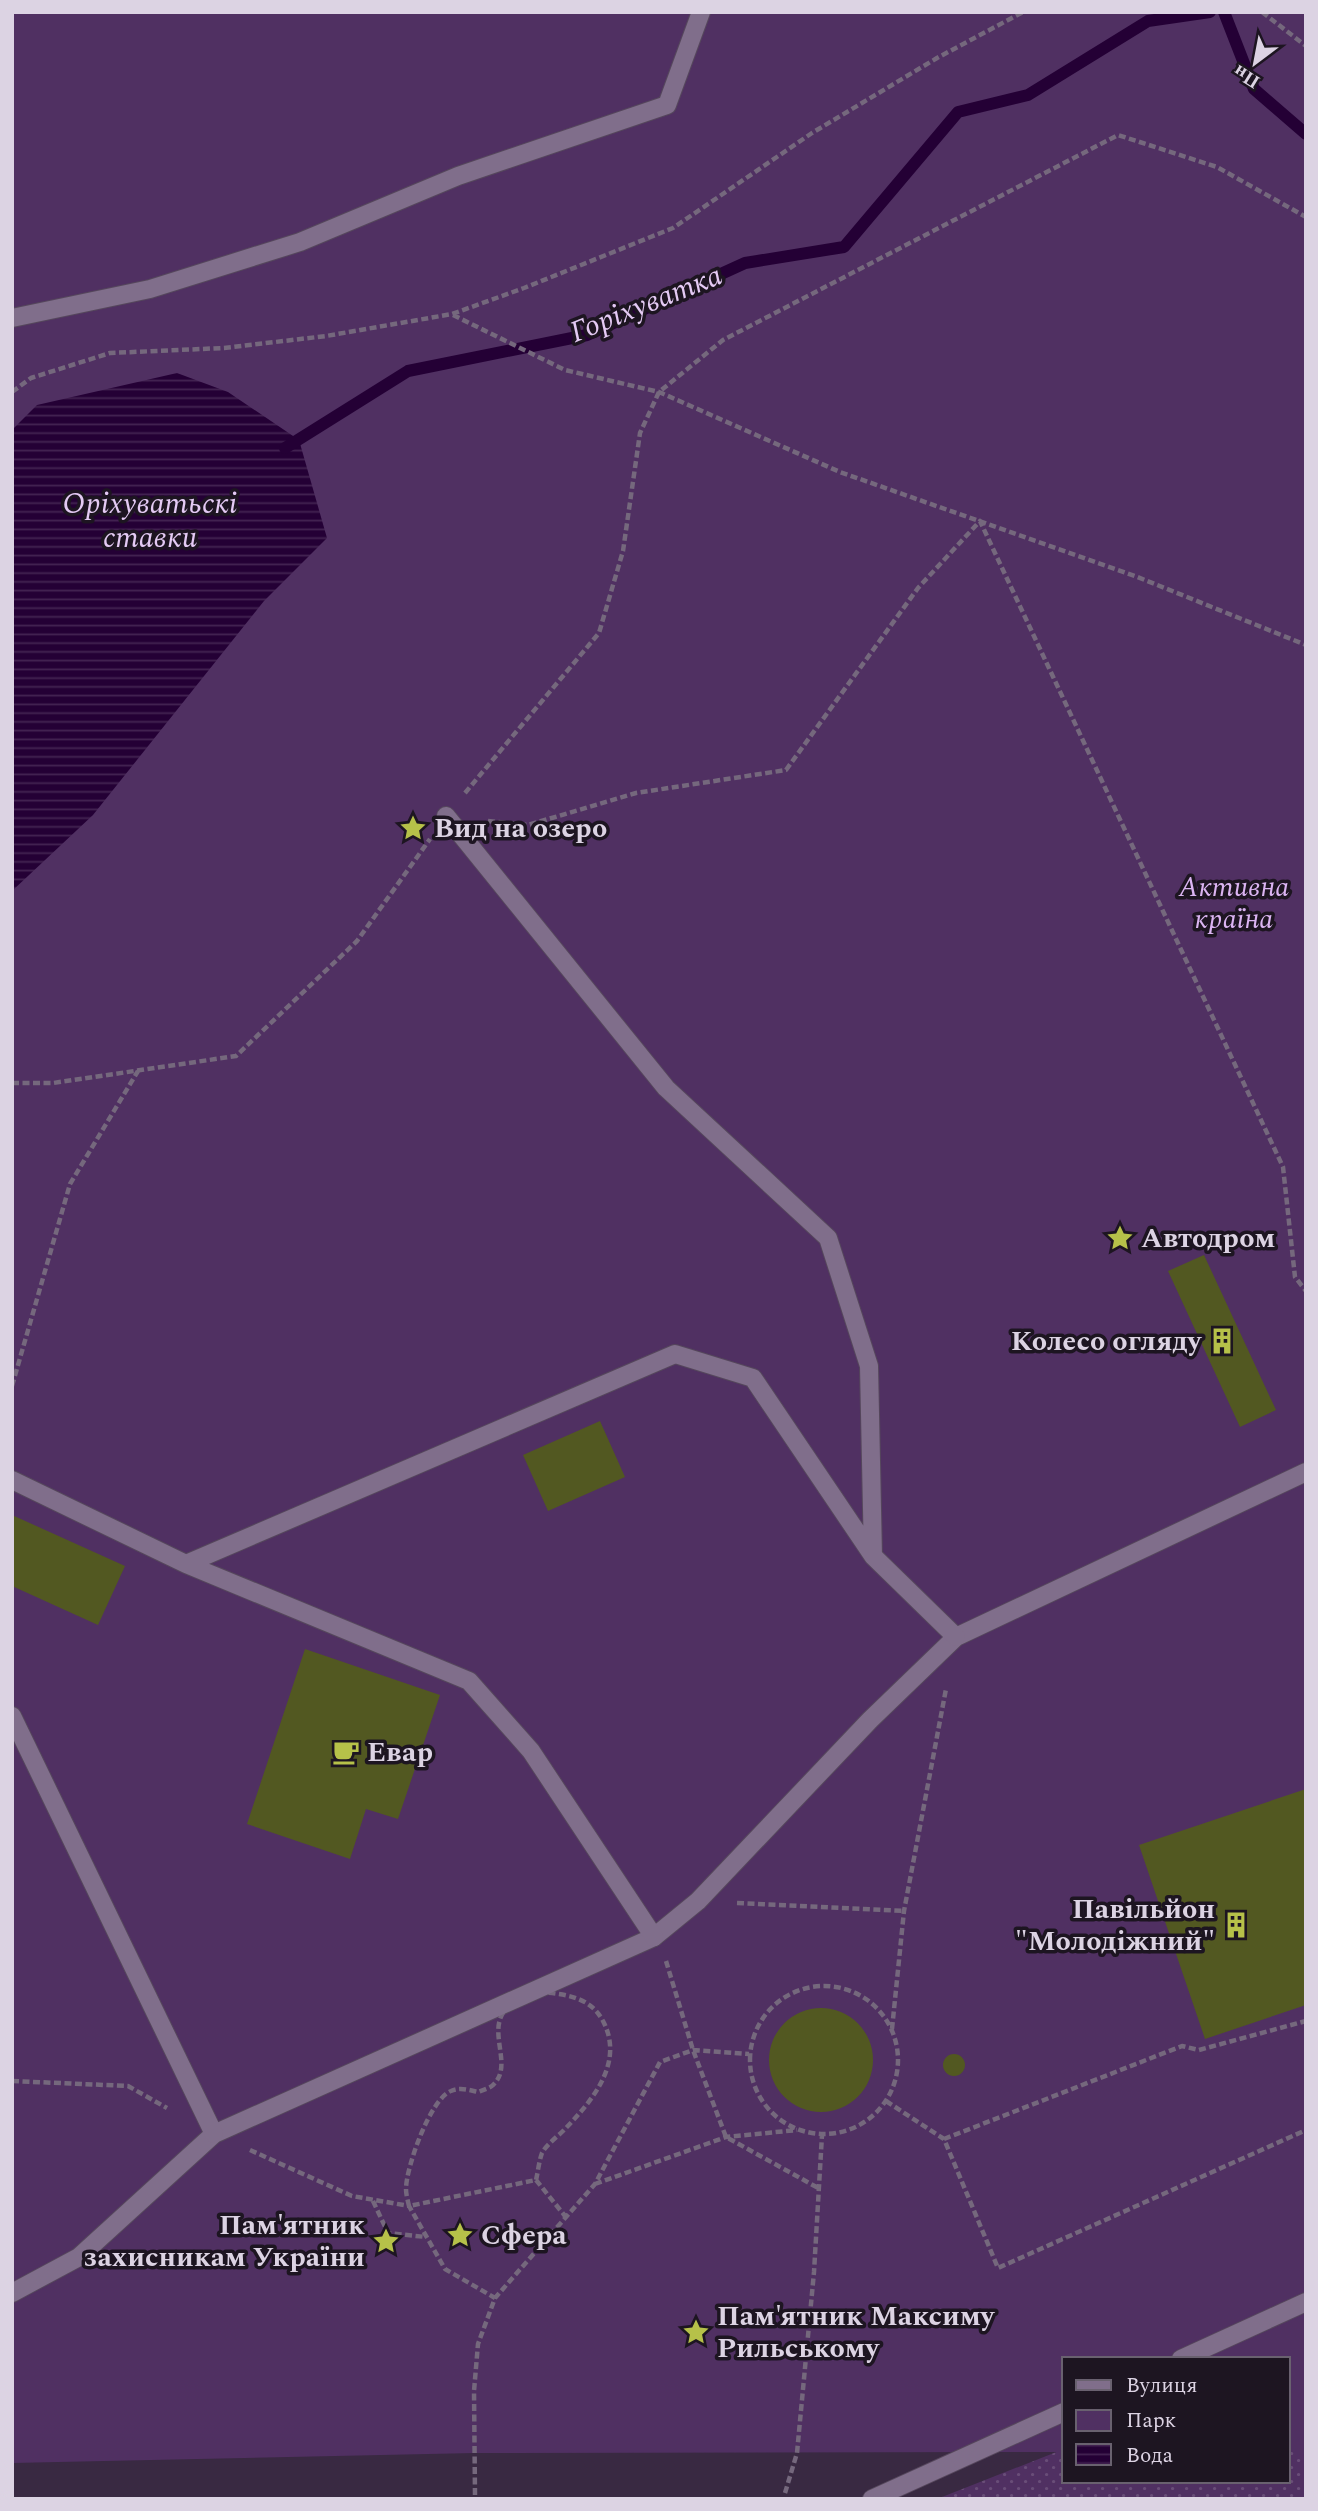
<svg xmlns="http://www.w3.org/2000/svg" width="1318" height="2511" viewBox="0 0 1318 2511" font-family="Spectral,serif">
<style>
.grass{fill:url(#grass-dots)}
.green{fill:#503062}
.water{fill:url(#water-rules)}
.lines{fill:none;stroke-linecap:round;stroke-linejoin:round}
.stream{stroke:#240035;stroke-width:12}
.building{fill:#525821}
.lane-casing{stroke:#55475c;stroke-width:20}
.street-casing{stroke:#55475c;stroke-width:20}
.path{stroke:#75687d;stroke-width:4.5;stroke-dasharray:7 3.5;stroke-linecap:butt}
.lane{stroke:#806e8b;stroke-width:18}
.street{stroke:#806e8b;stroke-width:18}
.labels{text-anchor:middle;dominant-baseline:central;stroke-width:7;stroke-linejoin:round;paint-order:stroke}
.poi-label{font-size:28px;font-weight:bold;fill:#dcd3e3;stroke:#1d1521;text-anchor:start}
.park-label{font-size:28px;font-style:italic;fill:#dbb4f2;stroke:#1d1521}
.water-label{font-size:30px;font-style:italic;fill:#e4caf4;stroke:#1d1521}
</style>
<defs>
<pattern id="grass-dots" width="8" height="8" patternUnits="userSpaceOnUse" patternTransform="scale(1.75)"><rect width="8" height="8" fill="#503062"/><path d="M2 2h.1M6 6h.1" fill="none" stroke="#694d78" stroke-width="1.8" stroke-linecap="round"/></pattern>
<pattern id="water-rules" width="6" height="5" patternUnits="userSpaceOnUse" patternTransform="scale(1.75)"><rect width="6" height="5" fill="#240035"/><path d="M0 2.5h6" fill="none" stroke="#432452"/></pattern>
</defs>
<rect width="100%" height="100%" fill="#392942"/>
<path class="grass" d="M1306,2354V2499H937L1064,2449V2481H1288V2361Z"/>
<path class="green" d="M12,12H1306V2452H1288V2359H1064V2452L475,2453L12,2463Z"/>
<path class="water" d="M177,373L228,392L299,440L327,538L264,601L93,815L12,891V430L37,405Z"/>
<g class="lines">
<path class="stream" d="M1224,12L1254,89L1306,134
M285,448L408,371L587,335L745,263L844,247L958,112L1028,95L1148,21L1210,12"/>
</g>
<path class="building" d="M1204,1255L1276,1410L1240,1427L1168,1271Z
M600,1421L625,1477L548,1511L523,1455Z
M12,1515L125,1566L98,1625L12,1586Z
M305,1649L440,1695L398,1819L366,1809L350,1859L247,1824Z
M1306,1789V2005L1205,2039L1139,1845Z
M769 2060a52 52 0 1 1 104 0a52 52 0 1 1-104 0Z
M943 2065a11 11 0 1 1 22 0a11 11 0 1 1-22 0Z"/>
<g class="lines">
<g class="lane-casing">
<path id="lane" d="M12,2293L79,2257L214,2134L654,1937L698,1901L870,1720L956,1637L1306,1472"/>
</g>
<g class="street-casing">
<path id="street" d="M12,318L150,289L300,242L458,176L667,105L701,12
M446,816L666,1088L828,1238L869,1366L873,1556
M12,1480L186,1564L469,1681L531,1751L654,1937
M186,1564L675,1354L753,1378L873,1556L956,1637
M12,1716L214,2134
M1181,2359L1306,2302
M872,2499L1064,2412"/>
</g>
<path class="path" d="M1262,12L1306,46
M453,315L565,370L659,392L840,472L1135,576L1306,645
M12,392L31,378L110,353L224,348L326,336L452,314L524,288L673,228L812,133L937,58L1023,12
M465,793L599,633L623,551L640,433L659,392L723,340L1118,135L1217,167L1306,217
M488,821L528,825L636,793L786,770L918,588L980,521L1283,1167L1295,1277L1306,1291
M12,1083H53L236,1056L357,941L430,839
M12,1386L70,1184L138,1071
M737,1903L904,1911
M666,1961L693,2050L726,2137L820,2189
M750 2060a74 74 0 1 1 148 0a74 74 0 1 1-148 0Z
M538,1992C564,1994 590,1996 603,2021C625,2063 592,2101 564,2130C558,2136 546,2145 542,2153C539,2161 538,2172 536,2180L409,2206C408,2201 406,2195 406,2189C406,2168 430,2099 451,2091C460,2087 469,2090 478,2092C483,2090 490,2088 493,2085C515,2065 484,2029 508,2007C516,2000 528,1996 538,1992Z
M892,2029L904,1911L946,1689
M12,2081L128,2086L167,2108
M886,2101L944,2139L998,2268L1306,2130
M944,2139L1182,2046L1199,2050L1306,2021
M250,2150L352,2196L409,2206L445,2269L495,2298
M536,2180L565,2216
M595,2184L726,2137L797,2130
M373,2201L388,2233L426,2237
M785,2493L797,2453L814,2272L822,2135
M475,2495L474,2391L478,2344L495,2298L595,2184L660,2062L693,2050L749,2054"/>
<use href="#lane" class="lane"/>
<use href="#street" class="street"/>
</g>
<defs>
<g id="sight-bare" transform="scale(2.1)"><path d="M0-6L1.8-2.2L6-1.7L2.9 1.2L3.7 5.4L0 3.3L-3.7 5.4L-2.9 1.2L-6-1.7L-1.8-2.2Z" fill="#b6c149" stroke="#1d1521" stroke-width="2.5" paint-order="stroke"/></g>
<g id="building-bare" transform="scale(2.1)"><path d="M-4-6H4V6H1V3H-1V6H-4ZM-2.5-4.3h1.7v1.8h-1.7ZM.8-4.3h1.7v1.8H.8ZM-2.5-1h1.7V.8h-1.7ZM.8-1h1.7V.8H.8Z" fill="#b6c149" stroke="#1d1521" stroke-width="2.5" paint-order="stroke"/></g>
<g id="cafe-bare" transform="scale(2.1)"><path d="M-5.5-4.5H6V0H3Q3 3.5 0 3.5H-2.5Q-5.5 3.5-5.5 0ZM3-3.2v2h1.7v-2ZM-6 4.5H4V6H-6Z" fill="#b6c149" stroke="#1d1521" stroke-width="2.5" paint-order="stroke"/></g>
</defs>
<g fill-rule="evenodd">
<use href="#sight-bare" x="413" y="828"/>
<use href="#sight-bare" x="1120" y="1238"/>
<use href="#building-bare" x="1222" y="1341"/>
<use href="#cafe-bare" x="346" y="1752"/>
<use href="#building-bare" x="1236" y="1925"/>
<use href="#sight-bare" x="460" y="2235"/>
<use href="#sight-bare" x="386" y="2241"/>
<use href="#sight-bare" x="696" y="2332"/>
</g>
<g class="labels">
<g class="poi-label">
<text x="434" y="828">Вид на озеро</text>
<text x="1141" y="1238">Автодром</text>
<text x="1201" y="1341" text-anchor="end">Колесо огляду</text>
<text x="367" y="1752">Евар</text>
<text x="1215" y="1909" text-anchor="end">Павільйон<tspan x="1215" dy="32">"Молодіжний"</tspan></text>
<text x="365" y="2225" text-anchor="end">Пам'ятник<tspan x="365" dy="32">захисникам України</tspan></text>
<text x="481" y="2235">Сфера</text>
<text x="717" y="2316">Пам'ятник Максиму<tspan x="717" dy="32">Рильському</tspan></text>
</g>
<g class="park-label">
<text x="1234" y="887">Активна<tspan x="1234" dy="32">країна</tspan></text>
</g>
<g class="water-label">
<text transform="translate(646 304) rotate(-22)">Горіхуватка</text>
<text x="150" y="504">Оріхуватьскі<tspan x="150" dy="34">ставки</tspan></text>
</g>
</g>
<rect width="1318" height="2511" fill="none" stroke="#dcd3e3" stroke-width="28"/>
<rect x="1062" y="2357" width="228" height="126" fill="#1d1521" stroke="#69616f" stroke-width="2"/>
<rect x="1076" y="2380" width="35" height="10" fill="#806e8b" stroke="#69616f" stroke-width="2"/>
<text x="1126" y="2392" font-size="21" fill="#dcd3e3">Вулиця</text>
<rect x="1076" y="2410" width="35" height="21" fill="#503062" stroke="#69616f" stroke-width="2"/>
<text x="1126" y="2427" font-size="21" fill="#dcd3e3">Парк</text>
<rect x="1076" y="2444" width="35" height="21" fill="url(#water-rules)" stroke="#69616f" stroke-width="2"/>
<text x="1126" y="2462" font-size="21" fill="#dcd3e3">Вода</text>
<g transform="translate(1255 63) rotate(212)" stroke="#1d1521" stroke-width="5" paint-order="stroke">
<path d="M0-5L12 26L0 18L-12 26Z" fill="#dcd3e3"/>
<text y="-10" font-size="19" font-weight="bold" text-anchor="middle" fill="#dcd3e3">Пн</text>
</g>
</svg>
